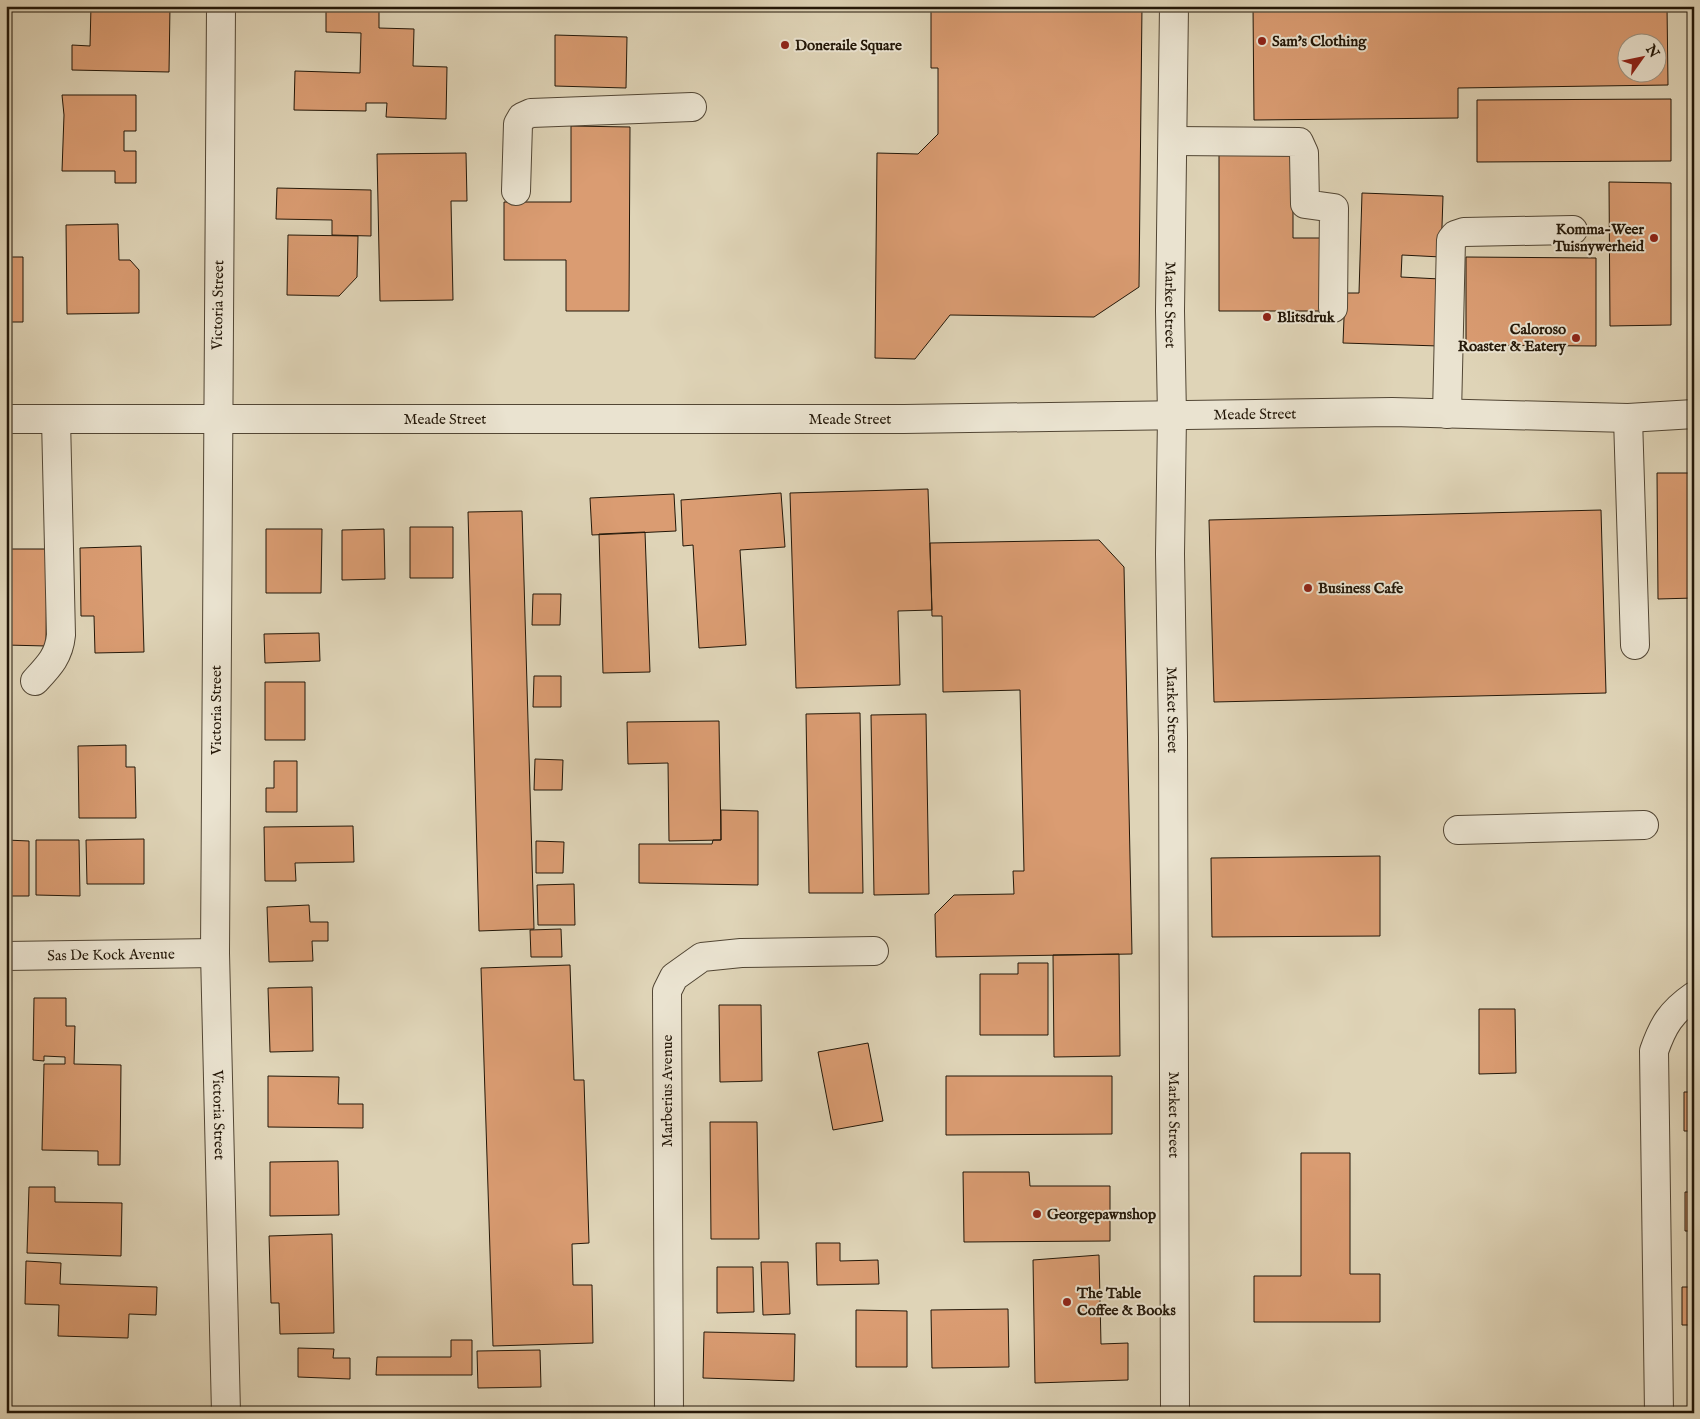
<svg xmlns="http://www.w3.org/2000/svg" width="1700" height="1419" viewBox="0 0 1700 1419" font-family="'IM FELL English',serif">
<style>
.building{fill:#da9c72;stroke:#231708;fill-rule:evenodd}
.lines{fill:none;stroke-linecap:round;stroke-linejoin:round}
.minor-casing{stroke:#524634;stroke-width:30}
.minor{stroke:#eae3d0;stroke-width:28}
.poi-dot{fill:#8f2418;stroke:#eae3d0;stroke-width:2}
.labels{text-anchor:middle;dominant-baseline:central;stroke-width:4;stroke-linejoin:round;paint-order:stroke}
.poi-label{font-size:15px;font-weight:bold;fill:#231708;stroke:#eae3d0;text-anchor:start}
.street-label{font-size:15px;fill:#231708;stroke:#eae3d0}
</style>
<rect width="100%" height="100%" fill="#dfd4b7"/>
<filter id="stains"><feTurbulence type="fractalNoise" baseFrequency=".004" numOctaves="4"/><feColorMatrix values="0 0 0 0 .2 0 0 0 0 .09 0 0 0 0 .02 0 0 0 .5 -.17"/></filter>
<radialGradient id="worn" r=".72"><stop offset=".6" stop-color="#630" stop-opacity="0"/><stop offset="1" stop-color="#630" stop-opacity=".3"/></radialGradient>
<path class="building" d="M91,6H170L169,72L72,70V45L90,46Z
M326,6H379V28L414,29L413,66L447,67L446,119L386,117L387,103H366V111L294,110L295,71L360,73L361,33L326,32Z
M931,6H1142L1139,287L1094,317L950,315L915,359L875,358L877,153L918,154L938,134V68H931Z
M1253,6H1667L1668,85L1458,88V118L1254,120ZM1628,42H1658V72H1628Z
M555,35L627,37L626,88L555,86Z
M62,95H136V131H124V151H136V183H115V171H62L64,115Z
M1671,99V161L1477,162V100Z
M571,126L630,127L629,311H566V260H504V202H571Z
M1219,149H1293V238H1321V311H1219Z
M466,153L467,201H451L453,300L380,301L377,154Z
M1609,182L1671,183V325L1610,326Z
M277,188L371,190V236L332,235V220L276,219Z
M1362,193L1443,196L1441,257L1402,255L1401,277L1440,279L1439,346L1343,343L1345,293H1359Z
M118,224L119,260H130L139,270V313L67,314L66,225Z
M288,235L358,236L357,277L339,296L287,295Z
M6,257H23V322H6Z
M1466,257L1596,258V346L1466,345Z
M1657,473H1694V598L1658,599Z
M928,489L932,610L898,611L900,685L796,688L790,493Z
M781,493L785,547L740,550L746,645L699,648L693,545L683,546L681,500Z
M674,494L676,531L592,535L590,498Z
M1601,510L1606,693L1214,702L1209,520Z
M522,511L534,929L479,931L468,512Z
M410,527H453V578H410Z
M266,529H322L321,593H266Z
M384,529L385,579L342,580V530Z
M645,532L650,672L603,673L599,534Z
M1099,540L1124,567L1132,954L936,957L935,914L954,895L1014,894L1013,871H1024L1020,690L943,692L942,616H932L930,543Z
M141,546L144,652L95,653L94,616H81L80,548Z
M6,549H47L46,646L6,645Z
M533,594H561L560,625H532Z
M319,633L320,661L265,663L264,634Z
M534,676H561V707H533Z
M265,682H305V740H265Z
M860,713L863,893H809L806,714Z
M926,714L929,894L874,895L871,715Z
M719,721L721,840L669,841L668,763L628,764L627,722Z
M126,745V767H135L136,818H79L78,746Z
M535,759L563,760L562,790H534Z
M274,761H297V812H266V788H274Z
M721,810L758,811V885L639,883V844H712L713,840H721Z
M353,826L354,862L295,863L296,881H265L264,827Z
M144,839V884H87L86,840Z
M6,840L29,841V896H6Z
M36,840H79L80,896L36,895Z
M536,841L564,842L563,873H536Z
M1380,856V936L1212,937L1211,858Z
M574,884L575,925H538L537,885Z
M309,905L310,922H328V941H312L313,961L269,962L267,907Z
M561,929L562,957H531L530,930Z
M1119,954L1120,1056L1054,1057L1053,955Z
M1018,963H1048V1035H980V974H1018Z
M570,965L574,1080H584L589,1243L572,1244L573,1285H592L593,1343L493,1346L481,968Z
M312,987L313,1051L270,1052L268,988Z
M34,998H66V1026H75L74,1064L121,1065L120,1165H98V1151L42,1150L44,1064H65V1057L44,1056V1061L33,1060Z
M719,1005H761L762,1081L720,1082Z
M1479,1009H1515L1516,1073L1479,1074Z
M868,1043L883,1121L833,1130L818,1052Z
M1692,1060H1694V1325H1682V1287H1692L1691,1231H1685V1192H1692L1691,1131H1684V1092H1692Z
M268,1076L339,1077L338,1104H363V1128L268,1127Z
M946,1076H1112V1134L946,1135Z
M710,1122H757L759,1239H711Z
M1301,1153H1350V1274H1380V1322H1254V1276H1301Z
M338,1161L339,1215L270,1216V1162Z
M963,1172H1029L1030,1186H1110V1241L964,1242Z
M29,1187H55V1202L122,1203L121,1256L27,1253Z
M332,1234L334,1333L280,1334L279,1303H271L269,1236Z
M816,1243H840V1261L878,1260L879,1284L817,1285Z
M1099,1255L1101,1344L1128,1343V1380L1035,1383L1033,1260Z
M26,1261L61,1263L60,1284L157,1287L156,1315L129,1314L128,1338L58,1336L59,1305L25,1304Z
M761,1262H788L790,1314L763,1315Z
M717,1267H753L754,1312L717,1313Z
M1008,1309L1009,1367L932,1368L931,1310Z
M856,1310L907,1311V1367H856Z
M704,1332L795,1334L794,1381L703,1378Z
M451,1340H472V1375H376L377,1357H451Z
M298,1348L334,1349L333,1358H350V1379L298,1377Z
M540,1350L541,1387L478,1388L477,1351Z"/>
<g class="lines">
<g class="minor-casing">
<g id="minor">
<path id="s1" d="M221,6L215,953L226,1413"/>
<path id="s2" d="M1174,6L1170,311L1172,416L1170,554L1173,737L1175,1413"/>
<path d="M1173,141L1299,142L1304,153L1305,204L1334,208L1333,308"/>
<path d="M516,191L518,124L522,117L531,113L692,107"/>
<path d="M1447,414L1451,240L1455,235L1464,232L1573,230"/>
<path d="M1628,418L1635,645"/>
<path id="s3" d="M6,419H904L1392,412L1628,418L1694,414"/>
<path d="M35,681C49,666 59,656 61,635L56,419"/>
<path d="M1458,830L1644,825"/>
<path id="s4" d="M6,956L215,953"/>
<path d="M669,1413L667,991L674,977L702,957L741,953L874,951"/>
<path d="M1659,1413L1654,1051C1663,1025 1671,1012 1694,996"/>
</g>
</g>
<use href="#minor" class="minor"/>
</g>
<g class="poi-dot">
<circle cx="1262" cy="41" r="5"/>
<circle cx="785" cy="45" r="5"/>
<circle cx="1654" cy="238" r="5"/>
<circle cx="1267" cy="317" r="5"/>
<circle cx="1576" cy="338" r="5"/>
<circle cx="1308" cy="588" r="5"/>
<circle cx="1037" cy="1214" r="5"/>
<circle cx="1067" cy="1302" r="5"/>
</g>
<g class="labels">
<g class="poi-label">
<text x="1272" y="41">Sam's Clothing</text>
<text x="795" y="45">Doneraile Square</text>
<text x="1644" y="229" text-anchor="end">Komma-Weer<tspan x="1644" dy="17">Tuisnywerheid</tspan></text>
<text x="1277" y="317">Blitsdruk</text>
<text x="1566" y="329" text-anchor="end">Caloroso<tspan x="1566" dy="17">Roaster &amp; Eatery</tspan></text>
<text x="1318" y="588">Business Cafe</text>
<text x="1047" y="1214">Georgepawnshop</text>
<text x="1077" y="1293">The Table<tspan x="1077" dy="17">Coffee &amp; Books</tspan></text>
</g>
<g class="street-label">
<text transform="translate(218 305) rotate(-89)">Victoria Street</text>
<text stroke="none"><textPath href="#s2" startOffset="299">Market Street</textPath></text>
<text stroke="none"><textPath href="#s3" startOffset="1249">Meade Street</textPath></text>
<text stroke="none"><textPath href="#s3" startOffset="439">Meade Street</textPath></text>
<text stroke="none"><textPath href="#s3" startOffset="844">Meade Street</textPath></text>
<text stroke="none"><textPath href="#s2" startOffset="704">Market Street</textPath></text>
<text transform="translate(216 710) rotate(-90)">Victoria Street</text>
<text stroke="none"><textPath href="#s4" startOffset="105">Sas De Kock Avenue</textPath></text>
<text transform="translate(667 1091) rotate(-90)">Marberius Avenue</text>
<text stroke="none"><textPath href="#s2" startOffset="1109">Market Street</textPath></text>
<text stroke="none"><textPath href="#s1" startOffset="1109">Victoria Street</textPath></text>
</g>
</g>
<rect width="1700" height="1419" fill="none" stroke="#dfd4b7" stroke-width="25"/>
<rect x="8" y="8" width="1685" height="1404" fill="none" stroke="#231708" stroke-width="2.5"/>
<rect x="12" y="12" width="1675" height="1394" fill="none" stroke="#231708"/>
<g transform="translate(1642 58) rotate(57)"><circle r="24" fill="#eae3d0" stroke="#9a9180"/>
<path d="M0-4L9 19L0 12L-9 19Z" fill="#8f2418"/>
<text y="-8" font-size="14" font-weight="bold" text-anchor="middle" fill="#231708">N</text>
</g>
<rect width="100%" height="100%" filter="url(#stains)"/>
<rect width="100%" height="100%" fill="url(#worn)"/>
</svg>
